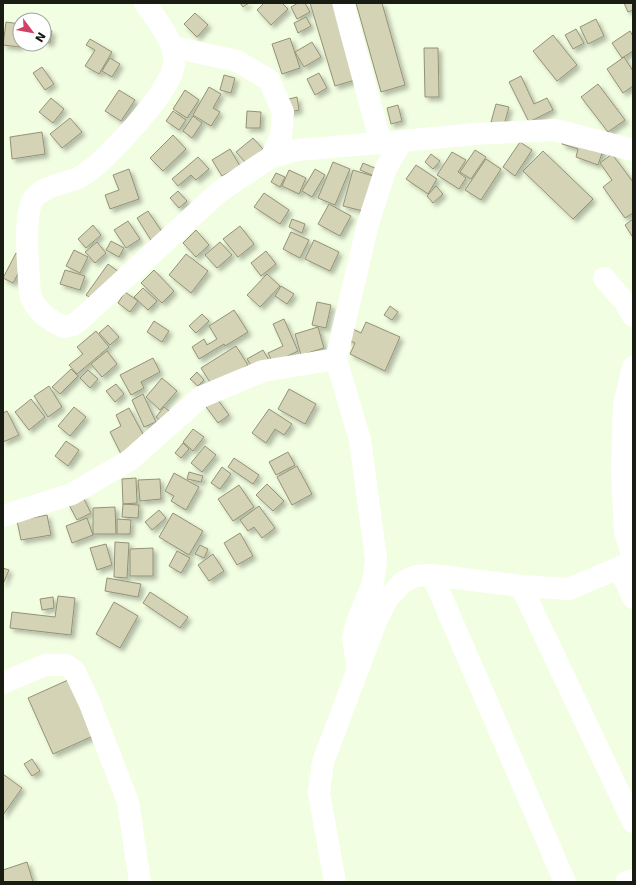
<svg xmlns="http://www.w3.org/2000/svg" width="636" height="885" viewBox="0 0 636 885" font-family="'DejaVu Sans',sans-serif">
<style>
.building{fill:#d5d3b5;stroke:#949276;filter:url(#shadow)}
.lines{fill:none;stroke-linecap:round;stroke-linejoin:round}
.minor{stroke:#fff;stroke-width:22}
</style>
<defs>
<filter id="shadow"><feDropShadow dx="3.5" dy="3.5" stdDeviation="2" flood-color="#0004"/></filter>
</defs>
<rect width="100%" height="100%" fill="#f2fee1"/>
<path class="building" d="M240,3H249L243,7Z
M264,3H282L288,9L271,25L257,10Z
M298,3H305L310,12L297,19L291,7Z
M310,3H332L355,80L335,86Z
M356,3H382L405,85L381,92Z
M624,3H633V10L628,12Z
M195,13L208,25L197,37L184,24Z
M306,17L311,26L298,33L294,23Z
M596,19L604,36L588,44L580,27Z
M6,22L20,24V47L3,45Z
M576,29L584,43L573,49L565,35Z
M44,30L52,31L50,43L44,42Z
M630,31L633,36V51L622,58L612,43Z
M553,35L577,65L557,81L533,51Z
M290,38L300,68L282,74L272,44Z
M90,39L112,52L99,74L85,66L95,50L86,45Z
M312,42L321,57L304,67L295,52Z
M424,48H438L439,97H425Z
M624,57L633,71V86L623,93L607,69Z
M110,58L120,64L112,77L102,71Z
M42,67L54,84L45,90L33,73Z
M319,73L327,88L315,95L307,79Z
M224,75L235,78L231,93L220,90Z
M521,76L534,104L547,98L553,110L529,122L509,82Z
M598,84L625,120L608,132L581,97Z
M209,87L221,94L213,108L220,112L211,126L193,115Z
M119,90L135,100L121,121L105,111Z
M185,90L199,100L187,118L173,109Z
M297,97L299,110L284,113L281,101Z
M51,98L64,109L53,123L39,112Z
M496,104L509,107L504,125L491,122Z
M398,105L402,121L391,124L387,108Z
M173,111L186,120L179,130L166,121Z
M247,111L261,112L260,128H246Z
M193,116L202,123L192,138L183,131Z
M70,118L82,132L62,148L50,134Z
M42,132L45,154L12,159L10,137Z
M566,133L604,147L598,165L576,157L578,149L562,144Z
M173,135L186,149L163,171L150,158Z
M253,138L263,149L246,163L236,152Z
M520,142L532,150L515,176L503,167Z
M230,149L240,166L222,176L212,160Z
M475,150L486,157L471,179L460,172Z
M543,151L593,199L573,219L523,171Z
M452,152L466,160L458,172L466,178L459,189L437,175Z
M431,154L440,161L433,169L425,162Z
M612,154L633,182V213L625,218L603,187L612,180L600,163Z
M198,157L209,169L196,180L191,175L178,186L172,179Z
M486,159L501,169L481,200L465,190Z
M333,162L350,169L335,205L318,198Z
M363,163L377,169L374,176L360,170Z
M416,165L437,179L428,194L406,179Z
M129,169L139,199L110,209L105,195L119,190L113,175Z
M315,169L325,175L312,197L302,191Z
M289,170L306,178L299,194L282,186Z
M353,170L373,176L363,211L343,206Z
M276,173L285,177L280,187L271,182Z
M436,186L443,194L433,203L427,196Z
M178,191L187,201L179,208L170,198Z
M264,193L289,210L280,224L254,207Z
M329,204L351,216L340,236L318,224Z
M148,211L166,238L154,245L137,218Z
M292,219L305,224L302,233L289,227Z
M633,219V235L632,236L625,225Z
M128,221L140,239L126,248L114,230Z
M93,225L101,235L86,248L78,239Z
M240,226L254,244L238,257L223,239Z
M196,230L209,245L196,257L183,243Z
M291,232L309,240L300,258L283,249Z
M314,240L339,252L330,271L305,259Z
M111,241L124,248L119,257L106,250Z
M97,242L106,253L95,263L85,252Z
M220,242L232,255L217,268L205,255Z
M74,250L88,257L80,273L66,266Z
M266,251L276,264L261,276L251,263Z
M16,253L26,259L13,283L3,278Z
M186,254L208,271L191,293L169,275Z
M108,264L119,272L97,302L86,295Z
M65,270L85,276L80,290L60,284Z
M154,270L174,291L162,303L141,283Z
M267,274L280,286L260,307L247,295Z
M281,286L294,294L287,304L275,296Z
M143,288L157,301L148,310L134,297Z
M125,292L138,301L130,312L118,303Z
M317,302L331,305L326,328L312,325Z
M390,306L398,312L392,320L384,315Z
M234,310L248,332L225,346L224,344L199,359L192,347L204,339L207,345L217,339L209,326Z
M202,314L209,321L196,333L189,326Z
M284,319L298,351L273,363L268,353L283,346L273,324Z
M154,321L169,331L162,342L147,332Z
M366,322L400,337L385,371L350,354L355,343L346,339L351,328L361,333Z
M108,325L119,337L110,345L99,333Z
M318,327L324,348L301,355L295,334Z
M96,331L109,347L77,374L69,365L83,354L77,347Z
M236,346L248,365L213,387L201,368Z
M263,350L269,360L253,369L247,359Z
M107,351L117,364L102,377L91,364Z
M153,358L160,372L141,382L144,388L131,395L120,375Z
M71,369L78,376L60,394L52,387Z
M88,370L98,379L90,388L80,378Z
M197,372L204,380L198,386L190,379Z
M162,378L177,391L160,410L146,397Z
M116,384L124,394L115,402L106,391Z
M49,386L62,407L48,417L34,396Z
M289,389L316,404L305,424L278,409Z
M143,394L156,422L144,427L132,400Z
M215,396L229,415L218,423L204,404Z
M31,399L45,417L29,430L15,412Z
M74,407L86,417L70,436L58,426Z
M164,407L174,415L166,425L156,417Z
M129,408L146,440L121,454L110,432L121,426L116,415Z
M269,409L292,424L284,435L275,429L266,443L252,433Z
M7,411L19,435L3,442V413Z
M193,429L204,437L193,451L183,442Z
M66,441L79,450L68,466L55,456Z
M183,443L189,449L181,458L175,453Z
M205,446L216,455L202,472L191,463Z
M288,452L295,465L276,475L269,462Z
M234,458L259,475L253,484L228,467Z
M297,466L312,494L292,505L277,477Z
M222,467L231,474L220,489L211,483Z
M189,472L203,476L201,482L187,479Z
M174,473L199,487L186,510L171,501L174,496L165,491Z
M136,478L137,503L123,504L122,479Z
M160,479L161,499L140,501L138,480Z
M267,484L284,501L273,511L256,495Z
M239,485L254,507L233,521L218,499Z
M82,495L91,513L77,520L68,503Z
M123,504L139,505L138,518L122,517Z
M259,506L275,528L262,538L254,527L248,531L240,520Z
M115,507L116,534H93V508Z
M159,510L166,518L152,530L145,522Z
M173,513L203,531L189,555L159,537Z
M47,515L51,535L21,540L17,521Z
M87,518L93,535L72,543L66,526Z
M117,519L131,520L130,534H117Z
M240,533L253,556L237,565L224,543Z
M115,542L129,543L127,578L114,577Z
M106,544L112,565L97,570L90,548Z
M200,545L208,549L204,558L195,554Z
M153,548V576H130V549Z
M177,551L190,558L181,573L169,566Z
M213,554L224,571L209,581L198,565Z
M3,568L9,570L3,584Z
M107,578L141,584L138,597L105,591Z
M150,592L188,617L180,628L143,603Z
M58,596L75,598L71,635L10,628L12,612L55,617Z
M53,597L54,608L42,610L40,599Z
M114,602L138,616L120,648L96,634Z
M68,680L93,736L53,754L28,698Z
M32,759L40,771L32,776L24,764Z
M3,774L22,788L3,815Z
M27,862L33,882H3V870Z"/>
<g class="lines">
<path class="minor" d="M145,3C156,20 177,43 174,65C171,91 104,164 80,177C65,184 45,185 34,198C22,214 29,273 30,294C35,311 49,320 64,327L73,325L81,319L219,192L271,157L298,150L402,141
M343,3L381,144
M173,47L237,61L269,80L283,112L281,137L271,157
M604,278L624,301L633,316
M633,367L624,405L622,471L625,532L633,558
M3,516L72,494L130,460L201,397L263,371L336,359
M620,569L633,598
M432,575L565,882
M521,586L633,822
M358,670L353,638L356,625L373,582L376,559L360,440L336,359L368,224L386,168L402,141L475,134L555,130L633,150
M3,683L45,665H66L75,672L90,704L128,802L140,882
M335,882L319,793L323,762L377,619L388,598L403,582L416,576L432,575L521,586L569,589L633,562
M626,882L633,880"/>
</g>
<rect width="636" height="885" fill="none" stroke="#181c12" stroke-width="8"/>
<g transform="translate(32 32) rotate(122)"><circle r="19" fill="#ffffff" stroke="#a3a4a0"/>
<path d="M0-3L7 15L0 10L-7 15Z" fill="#d04167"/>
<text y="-6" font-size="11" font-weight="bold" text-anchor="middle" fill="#181c12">N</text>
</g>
</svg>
